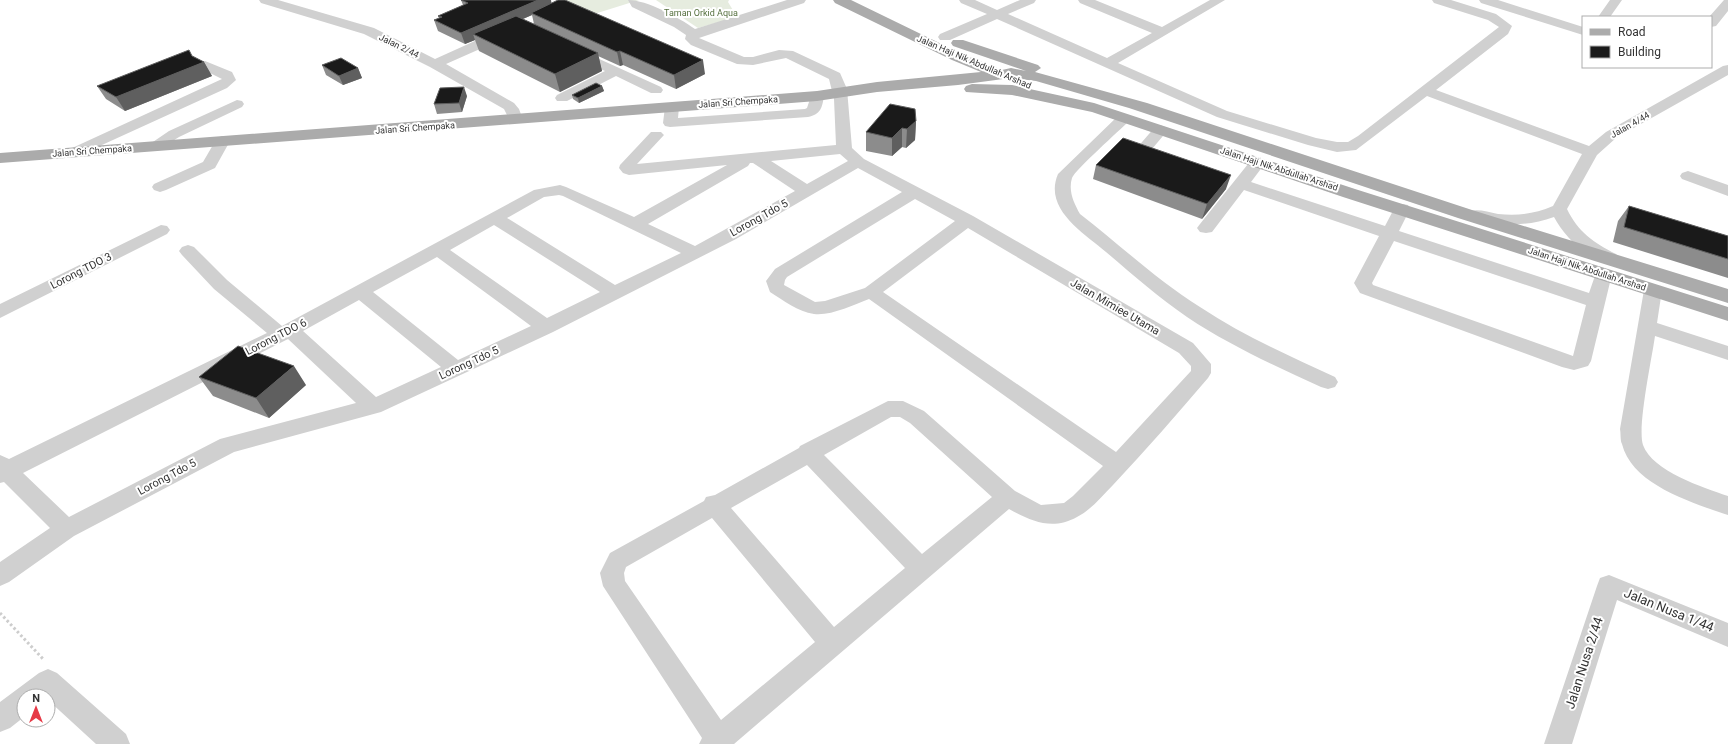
<svg xmlns="http://www.w3.org/2000/svg" width="1728" height="744" viewBox="0 0 1728 744" font-family="Roboto,sans-serif">
<style>
.green{fill:#e6ecdf}
.lines{fill:none;stroke-linecap:round;stroke-linejoin:round}
.path{stroke:#cdcdcd;stroke-width:3;stroke-dasharray:2.5 2.5;stroke-linecap:butt}
.minor{fill:#d0d0d0;fill-rule:evenodd}
.major{fill:#ababab;fill-rule:evenodd}
.wall{fill:#8c8c8c;fill-rule:evenodd}
.shaded-wall{fill:#5f5f5f}
.building{fill:#1a1a1a;stroke:#5f5f5f}
.labels{text-anchor:middle;dominant-baseline:central;stroke-width:4;stroke-linejoin:round;paint-order:stroke}
.far-park-label{font-size:9px;fill:#56703f;stroke:#fff}
.far-street-label{font-size:9px;fill:#333;stroke:#fff}
.street-label{font-size:11px;fill:#333;stroke:#fff}
.near-street-label{font-size:13px;fill:#333;stroke:#fff}
</style>
<rect width="100%" height="100%" fill="#fff"/>
<path class="green" d="M557,0H639L591,15Z
M656,0H729L728,2L737,17L698,28Z"/>
<g class="lines">
<path class="path" d="M0,613L44,660"/>
<path class="minor" d="M259,0H278L374,28L435,59L497,31H507L509,34L507,37L446,64L514,103L519,109L523,120L521,123H511L504,109L430,67L364,34L261,3Z
M628,0C647,0 678,17 695,29L787,0H806L804,3L699,38L744,57H753L779,50L793,51L840,73L847,89L852,148L864,159L973,216L1193,343L1211,364V373L1208,378C1177,414 1146,450 1113,485C1102,496 1091,510 1077,517C1052,531 1031,521 1009,509L734,744H699L702,738L603,586L600,573L610,553L704,501L706,497L715,495L799,448L800,446L888,401H903L924,411L1015,491L1041,505L1064,503L1073,496L1103,466L869,299C853,305 831,316 814,314C798,312 783,300 770,292L766,281L775,269L902,192L858,168L736,239L553,332L381,412L234,452L74,536L9,582L0,586V562L50,528L4,482L0,483V455L9,459L267,333L214,289L182,255L179,251L182,247L188,245L194,247L227,280L282,326L534,190L560,185L566,187L634,217L727,165L629,175L623,173L619,168L620,165L651,132H661L664,135L637,164L836,145L834,99L829,79L786,58L753,65L737,64L691,45L685,39L686,35L674,27L632,7ZM840,154L848,161L807,184L771,161ZM750,163H753L795,191L695,246L648,224L748,166ZM559,195L563,196L681,253L615,285L507,218L544,197ZM915,199L955,221L865,288L825,301L815,302L784,285L785,280L787,277ZM494,225L600,292L547,318L450,250ZM968,228L1179,353L1191,366V371L1116,452L883,292ZM437,257L531,326L458,360L373,292ZM359,300L441,367L376,397L303,331ZM288,339L356,403L220,439L69,517L23,473ZM891,417H900L910,423L992,497L922,554L824,455ZM807,465L905,568L834,627L731,508ZM712,518L815,642L721,720L625,581L624,573L626,567Z
M959,0H975L997,10L1020,0H1036L1034,3L1008,14L1107,58L1152,33L1080,3L1078,0H1095L1162,27L1210,0H1225L1118,63L1227,111L1316,138L1337,142H1348L1358,136L1499,27L1488,20L1434,3L1432,0H1451L1496,14L1512,26L1508,34L1436,90L1589,146L1606,132L1723,66L1728,65V75L1616,138L1597,155L1567,209C1578,232 1594,243 1616,254L1619,258L1616,262C1593,268 1564,236 1554,217C1527,227 1504,225 1476,220L1470,219L1468,215L1470,211C1479,209 1488,212 1498,214C1518,216 1534,214 1553,206L1582,154L1427,96L1356,150L1337,152L1308,145L1217,117L997,19L950,40H940L938,37L940,34L987,14L961,3Z
M1479,0H1498L1583,27V35L1481,3Z
M1610,0H1622L1610,17H1598Z
M1724,0H1728V11L1716,26L1711,27V17H1709Z
M575,48L661,87L663,90L661,93H651L616,76L567,101H557L555,98L557,95L605,71L570,55L568,52L570,49Z
M205,61L232,72L236,80L227,88L80,155H70L67,152L70,149L222,79L200,68L198,65L200,62Z
M817,92L822,93L824,96C822,108 821,114 808,117L670,127L665,126L663,123L665,107L667,104H677L679,107L678,118L805,109L807,108L812,93Z
M237,100L242,101L244,104L242,107L179,137L160,149H150L147,146L169,131Z
M1124,114L1129,115L1131,118L1129,121C1120,130 1075,170 1072,178C1068,191 1074,203 1080,214C1120,245 1157,280 1200,307C1242,335 1289,356 1335,377L1338,382L1335,387L1328,389L1321,387C1275,366 1229,345 1187,317C1158,297 1132,274 1106,252C1084,233 1043,209 1058,174L1119,115Z
M1160,125L1165,127L1168,130L1152,149L1171,155L1173,158L1171,161C1159,164 1143,158 1136,149L1155,127Z
M222,136L227,138L230,141L215,168L166,190L160,192L154,190L152,187L154,184L203,162L217,138Z
M1258,157L1264,159L1266,162L1251,182L1385,226L1396,205L1402,204L1408,205L1410,209L1399,231L1589,293L1597,270L1603,268L1609,270L1612,274L1591,361L1588,366L1574,370L1562,367L1360,293L1354,283L1379,236L1244,190L1212,232L1206,233L1200,232L1197,228L1200,224L1252,159ZM1394,241L1586,305L1573,356L1373,285L1372,283Z
M1688,171L1728,185V196L1682,179L1680,176L1682,173Z
M161,225L167,226L170,230L167,234L0,318V304Z
M1653,284L1659,286L1662,290L1657,323L1728,346V360L1655,336C1652,358 1637,427 1643,445C1652,471 1704,488 1728,496V515C1693,503 1632,485 1622,444C1620,440 1621,434 1620,429L1644,290L1647,286Z
M1609,575L1728,623V647L1617,600L1572,744H1544L1597,586L1600,578Z
M48,669L57,673L126,734L130,744H96L48,700V696H24V717L10,728L0,732V702L39,673Z"/>
<path class="major" d="M833,0H851L962,54L1002,70L1011,68L1026,71L953,46L951,43L953,40H963L1038,65L1041,68L1035,72L1147,103L1472,210L1728,289V303L1458,218L1129,108L1036,81L1011,78L958,85L877,92L817,101L0,163V153L817,91L877,82L981,72L952,60L835,3Z
M972,84L1012,85L1094,103L1355,189L1728,307V321L1343,197L1092,112L1012,95L966,92L964,89L966,86Z"/>
</g>
<path class="wall" d="M461,0H551V3L705,74L676,89L623,65L620,66L598,56L602,71L560,92L479,51L475,40L465,44L438,31L434,20L439,18L438,16L463,5ZM532,15L534,24L523,19Z
M193,56L204,62L212,76L125,111L106,99L97,86Z
M322,65L358,68L362,78L343,85L326,75Z
M602,86L604,91L579,103L573,99L572,95Z
M467,96L462,112L437,114L434,104Z
M916,121L915,140L906,148L902,147L892,156L866,151V132Z
M1096,165L1226,189L1202,219L1093,179Z
M1629,206L1728,236V278L1613,242L1618,221Z
M199,377L306,385L269,418L213,396Z"/>
<path class="shaded-wall" d="M538,0H551L552,6L531,13L532,15L480,37L473,34L475,40L465,44L461,33Z
M189,50L197,65L204,62L212,76L125,111L116,97L192,56Z
M620,51L623,65L620,66L617,52Z
M598,53L602,71L560,92L555,74Z
M703,60L705,74L676,89L674,75Z
M358,68L362,78L343,85L339,76Z
M602,86L604,91L579,103L578,98Z
M464,87L467,96L462,112L459,103Z
M916,121L915,140L906,148L907,129Z
M902,128V147L892,156V138Z
M1231,175L1226,189L1202,219L1207,204Z
M294,366L306,385L269,418L256,398Z"/>
<path class="building" d="M461,0H538L461,33L434,20L442,17L438,16L468,3Z
M558,0H565L703,60L674,75L620,51L617,52L531,13Z
M516,16L598,53L555,74L473,34Z
M189,50L192,56L204,62L116,97L97,86Z
M341,58L358,68L339,76L322,65Z
M596,83L602,86L578,98L572,95Z
M464,87L459,103L434,104L440,88Z
M890,104L915,109L916,121L907,129L902,128L892,138L866,132Z
M1123,138L1231,175L1207,204L1096,165Z
M1629,206L1728,236V259L1624,227Z
M238,346L294,366L256,398L199,377Z"/>
<g class="labels">
<g class="far-park-label">
<text x="701" y="13">Taman Orkid Aqua</text>
</g>
<g class="far-street-label">
<text transform="translate(399 46) rotate(26)">Jalan 2/44</text>
<text transform="translate(974 62) rotate(23)">Jalan Haji Nik Abdullah Arshad</text>
<text transform="translate(738 102) rotate(-4)">Jalan Sri Chempaka</text>
<text transform="translate(1630 125) rotate(-30)">Jalan 4/44</text>
<text transform="translate(415 128) rotate(-4)">Jalan Sri Chempaka</text>
<text transform="translate(92 151) rotate(-4)">Jalan Sri Chempaka</text>
<text transform="translate(1279 169) rotate(18)">Jalan Haji Nik Abdullah Arshad</text>
<text transform="translate(1587 269) rotate(18)">Jalan Haji Nik Abdullah Arshad</text>
</g>
<g class="street-label">
<text transform="translate(759 218) rotate(-29)">Lorong Tdo 5</text>
<text transform="translate(81 271) rotate(-27)">Lorong TDO 3</text>
<text transform="translate(1115 307) rotate(30)">Jalan Mimiee Utama</text>
<text transform="translate(276 337) rotate(-27)">Lorong TDO 6</text>
<text transform="translate(469 363) rotate(-25)">Lorong Tdo 5</text>
<text transform="translate(167 477) rotate(-28)">Lorong Tdo 5</text>
</g>
<g class="near-street-label">
<text transform="translate(1669 610) rotate(22)">Jalan Nusa 1/44</text>
<text transform="translate(1584 663) rotate(-72)">Jalan Nusa 2/44</text>
</g>
</g>
<rect x="1582" y="16" width="130" height="52" fill="#ffffff" stroke="#adadad"/>
<rect x="1590" y="29" width="20" height="6" fill="#ababab" stroke="#adadad"/>
<text x="1618" y="36" font-size="12" fill="#333333">Road</text>
<rect x="1590" y="46" width="20" height="12" fill="#1a1a1a" stroke="#adadad"/>
<text x="1618" y="56" font-size="12" fill="#333333">Building</text>
<g transform="translate(36 708)"><circle r="19" fill="#ffffff" stroke="#adadad"/>
<path d="M0-3L7 15L0 10L-7 15Z" fill="#e63946"/>
<text y="-6" font-size="11" font-weight="bold" text-anchor="middle" fill="#333333">N</text>
</g>
</svg>
